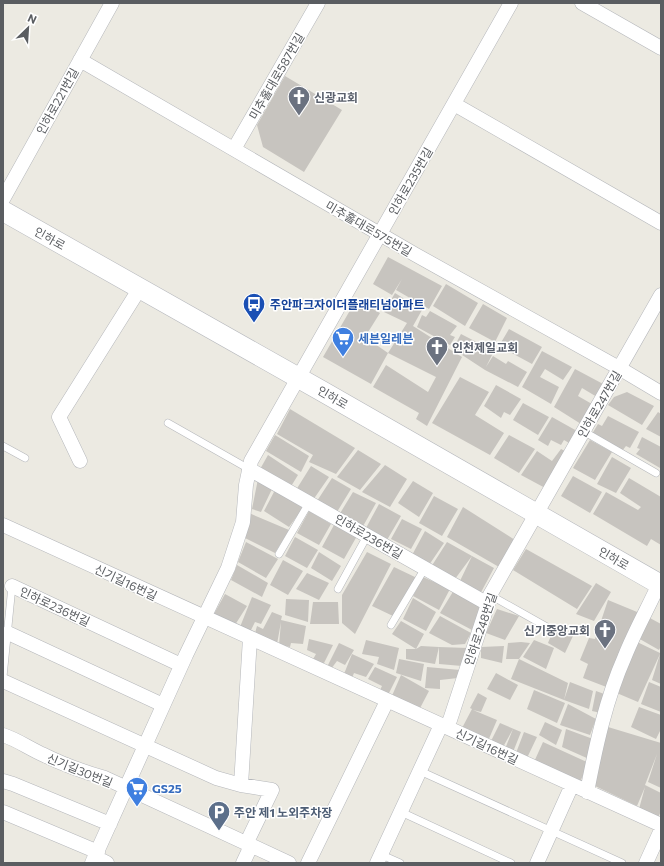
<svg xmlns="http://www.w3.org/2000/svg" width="664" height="866" viewBox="0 0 664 866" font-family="Commissioner,'Noto Sans KR',sans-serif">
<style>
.building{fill:#c7c4bf}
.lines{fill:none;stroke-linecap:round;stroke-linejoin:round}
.lane-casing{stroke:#b5b7bb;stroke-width:8}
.street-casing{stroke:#b5b7bb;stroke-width:15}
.secondary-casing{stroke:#b6b8bd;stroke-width:21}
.lane{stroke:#fff;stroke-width:7}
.street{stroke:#fff;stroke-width:14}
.secondary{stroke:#fff;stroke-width:20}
.labels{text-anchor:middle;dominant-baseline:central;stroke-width:3;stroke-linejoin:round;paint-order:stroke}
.street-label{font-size:12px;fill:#5a5d61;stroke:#fff}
.worship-label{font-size:12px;font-weight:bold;fill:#5b616d;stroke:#fff;text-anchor:start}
.transit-label{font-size:12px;font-weight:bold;fill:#164399;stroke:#fff;text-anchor:start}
.shop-label{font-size:12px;font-weight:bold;fill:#366cbe;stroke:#fff;text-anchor:start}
.service-label{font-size:12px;font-weight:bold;fill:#4e5e75;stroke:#fff;text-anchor:start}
</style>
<rect width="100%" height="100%" fill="#eceae2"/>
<path class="building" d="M285,76L342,110L304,172L263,147L257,125Z
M388,257L442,286L429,309L396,290L402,279L392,295L373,284Z
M446,284L478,303L465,326L433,306Z
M395,293L422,310L413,326L462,357L427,426L416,419L419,413L373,387L386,365L428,392L436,377L388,353L407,323L384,312Z
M356,300L380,313L365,337L388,353L371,384L323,357Z
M483,304L507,318L495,342L469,328Z
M430,311L457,326L450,335L455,337L450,345L417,327L422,315L426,317Z
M509,329L542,347L532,364L499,346Z
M461,334L494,351L486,367L493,356L506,364L508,361L527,372L518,387L485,370L453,349Z
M542,351L572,367L563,380L545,369L540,377L559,387L551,404L522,387Z
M575,369L605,385L597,397L582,388L578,396L592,404L581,424L554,407Z
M460,377L489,392L475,415L504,433L490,455L432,423Z
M496,385L521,399L510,415L504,412L501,418L484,406Z
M627,392L654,406L642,425L608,405L614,397Z
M523,403L549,417L538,435L513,420Z
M290,409L355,448L336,474L309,462L313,455L277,434Z
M658,412L661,414V437L646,429Z
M608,416L639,432L630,448L626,446L622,451L592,434L598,424L602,426Z
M552,417L577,431L569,443L564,440L561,445L551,440L548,446L538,440Z
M275,435L309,456L301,472L266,451Z
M509,435L535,449L519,473L494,458Z
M642,437L661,447L660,468L636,454L640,449L637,448Z
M590,440L612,452L595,480L573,468Z
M561,449L571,454L547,489L521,475L537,451L552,461Z
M358,450L381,464L360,490L337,477Z
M268,455L298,475L290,488L259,471Z
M612,457L631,468L616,493L597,484Z
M385,465L407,479L390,507L362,492Z
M311,466L329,477L313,500L296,490Z
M573,476L602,492L590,513L561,496Z
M332,478L351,489L337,512L317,501Z
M629,478L661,497V545L651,539L647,546L593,514L606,492L638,510L641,507L620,493Z
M258,479L272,489L261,512L252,509Z
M413,481L433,493L419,517L398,503Z
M275,490L303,508L289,527L264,511Z
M353,492L376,503L362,528L339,515Z
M434,496L458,509L442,536L419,523Z
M379,504L401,516L387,540L366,528Z
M463,507L515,540L499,567L447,537Z
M309,511L331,524L319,545L297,533Z
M249,513L289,530L275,553L243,537Z
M402,519L422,529L411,549L391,539Z
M334,525L357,536L344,559L322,547Z
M425,531L444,543L429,565L411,557Z
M295,537L318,550L307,568L285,556Z
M246,542L278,559L266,578L238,562Z
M447,542L472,556L455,579L431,567Z
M526,549L592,586L577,609L513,570Z
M319,552L341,566L332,581L311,568Z
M367,552L391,564L355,634L342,623V595Z
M472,556L494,568L479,596L459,583Z
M283,560L303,571L288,595L270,585Z
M237,565L268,583L262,597L231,580Z
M394,567L417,578L393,616L372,606Z
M307,573L329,583L319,600L296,589Z
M423,577L450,589L439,610L413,596Z
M596,583L611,592L594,621L576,614Z
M454,590L483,607L472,630L440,613Z
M225,594L247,606L235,625L214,614Z
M252,597L271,605L261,624L255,622L250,632L240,627Z
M413,598L436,612L426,631L403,619Z
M286,599L309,600L308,622L285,615Z
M608,600L642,614L609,688L583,678L588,664L580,660L589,638L595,639Z
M313,602H338L339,624H310Z
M497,609L519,616L505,640L486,633Z
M272,612L282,616L281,620L306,626L303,644L291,643L290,647L279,645L281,622L277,644L255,633L257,626L263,629Z
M440,616L471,633L465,644L452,645L429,633Z
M648,617L661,624V646L659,650L638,638Z
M401,621L424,634L416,649L421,646L439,647L435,664L406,659V649H416L392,634Z
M554,628L573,636L565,653L548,643Z
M309,639L333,645L322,667L312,661L316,654L307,650Z
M366,640L399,648L394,670L377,664L379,657L362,654Z
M534,640L554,648L546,669L523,657Z
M635,641L660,653L661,652V684L652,680L660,654L638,702L612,691Z
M521,642L530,643L519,659H506L508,643Z
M339,643L354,650L345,665L337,661L331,669L327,667Z
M504,646L502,663L481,658V647Z
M439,647L468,648L462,666L439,664Z
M352,654L374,664L366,677L354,673L352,678L344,674Z
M399,659L424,664L421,681L396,673Z
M519,659L568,683L564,700L570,682L593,691L589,709L564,700L511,679Z
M375,667L397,677L387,697L377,696L382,686L368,679Z
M427,667L460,670L458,678L440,680V689L425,688Z
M496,673L518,685L510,700L487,689Z
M401,675L429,691L418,712L391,698Z
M649,682L661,687V712L641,704Z
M534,690L565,703L557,723L527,709Z
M596,691L607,695L601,713L592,711Z
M478,693L487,698L481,712L473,710L497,720L488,741L461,730L472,709L470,708Z
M568,704L596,719L590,735L560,725Z
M639,707L661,715V729L656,739L631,727Z
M545,722L562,730L556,745L539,735Z
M500,723L521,732L513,752L505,749L513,729L503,747L491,741Z
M608,727L661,743V788L648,782L657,754L645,785L661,793V811L658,818L639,809L645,787L637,806L593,785Z
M566,729L593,739L589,759L562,747Z
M524,732L537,737L527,758L516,753Z
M543,742L589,763L579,784L534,762Z"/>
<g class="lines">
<g class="lane-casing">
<path id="lane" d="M168,423L249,469
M583,431L656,473
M3,446L25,458
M279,554L309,503
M338,589L367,536
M490,595L547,627
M391,625L425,568
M3,677L12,586
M420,771L622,863
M401,812L511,863
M382,855L400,863"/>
</g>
<g class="street-casing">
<path id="street" d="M582,3L661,48
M80,60L416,255L619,368L661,393
M454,104L661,223
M234,149L318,3
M3,199L112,3
M80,461L59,417L140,288
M249,469L488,604
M3,525L661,825
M12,586L181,665
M8,633L163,705
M3,681L216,778L241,785L272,790L246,844
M445,727L450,720L488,604L490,595L661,295
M3,735C18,740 30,749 44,755C64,765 84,772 105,778L289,863
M3,781L13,784L110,824
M241,785L250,638
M587,792C596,745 606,699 625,656C635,631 648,608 659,584
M3,812L98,852
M95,857L107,863
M92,863L186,655L228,568L243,522L246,485L251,461L511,3
M243,863L251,846
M308,863L387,701
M377,863L441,725
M537,863L572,785
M646,863L661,830"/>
</g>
<g class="secondary-casing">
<path id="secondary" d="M3,211L320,390L661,585"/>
</g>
<use href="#lane" class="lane"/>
<use href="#street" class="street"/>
<use href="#secondary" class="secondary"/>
</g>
<defs>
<g id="church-pin" transform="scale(1.15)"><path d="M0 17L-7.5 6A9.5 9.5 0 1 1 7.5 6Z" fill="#6b7280" stroke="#fff"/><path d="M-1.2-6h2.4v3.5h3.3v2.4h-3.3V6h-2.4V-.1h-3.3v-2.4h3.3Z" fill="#fff"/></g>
<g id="bus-pin" transform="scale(1.15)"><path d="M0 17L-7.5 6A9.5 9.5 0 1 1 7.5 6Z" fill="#1a4fb4" stroke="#fff"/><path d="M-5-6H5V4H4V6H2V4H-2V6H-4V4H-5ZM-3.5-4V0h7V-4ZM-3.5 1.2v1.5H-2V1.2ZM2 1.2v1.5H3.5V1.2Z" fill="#fff"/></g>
<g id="supermarket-pin" transform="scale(1.15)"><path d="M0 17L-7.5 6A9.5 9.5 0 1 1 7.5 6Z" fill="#3f7fe0" stroke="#fff"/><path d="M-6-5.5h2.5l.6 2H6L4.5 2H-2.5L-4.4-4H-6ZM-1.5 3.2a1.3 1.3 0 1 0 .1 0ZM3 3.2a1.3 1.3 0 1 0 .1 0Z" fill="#fff"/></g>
<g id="parking-pin" transform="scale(1.15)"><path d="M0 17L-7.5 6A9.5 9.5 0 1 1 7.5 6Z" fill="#5c6f8a" stroke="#fff"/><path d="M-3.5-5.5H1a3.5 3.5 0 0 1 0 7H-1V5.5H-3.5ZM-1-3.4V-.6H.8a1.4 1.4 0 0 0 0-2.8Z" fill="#fff"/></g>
</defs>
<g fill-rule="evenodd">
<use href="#church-pin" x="299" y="97"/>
<use href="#bus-pin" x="254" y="304"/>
<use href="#supermarket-pin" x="343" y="338"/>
<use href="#church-pin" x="437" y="347"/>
<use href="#church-pin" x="605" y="630"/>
<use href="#supermarket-pin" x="137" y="788"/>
<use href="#parking-pin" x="219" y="812"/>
</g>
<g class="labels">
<g class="street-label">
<text transform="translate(276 76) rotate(-60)">미추홀대로587번길</text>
<text transform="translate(57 101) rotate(-61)">인하로221번길</text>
<text transform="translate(410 181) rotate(-60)">인하로235번길</text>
<text transform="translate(369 228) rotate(30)">미추홀대로575번길</text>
<text transform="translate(50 238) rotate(29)">인하로</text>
<text transform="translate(333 397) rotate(30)">인하로</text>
<text transform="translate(599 404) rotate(-60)">인하로247번길</text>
<text transform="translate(369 536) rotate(30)">인하로236번길</text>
<text transform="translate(614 558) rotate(30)">인하로</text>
<text transform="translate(126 582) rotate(25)">신기길16번길</text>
<text transform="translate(55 606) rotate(25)">인하로236번길</text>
<text transform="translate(480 629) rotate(-71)">인하로248번길</text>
<text transform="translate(487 746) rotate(25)">신기길16번길</text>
<text transform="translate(80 770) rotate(22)">신기길30번길</text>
</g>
<g class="worship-label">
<text x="314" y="97">신광교회</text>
<text x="452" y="347">인천제일교회</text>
<text x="590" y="630" text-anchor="end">신기중앙교회</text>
</g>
<g class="transit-label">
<text x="270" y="304">주안파크자이더플래티넘아파트</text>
</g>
<g class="shop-label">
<text x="358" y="338">세븐일레븐</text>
<text x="152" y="788">GS25</text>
</g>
<g class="service-label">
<text x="234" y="812">주안 제1 노외주차장</text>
</g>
</g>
<rect width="664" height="866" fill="none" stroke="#5a5d61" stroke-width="8"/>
<g transform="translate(28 28) rotate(25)" stroke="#ffffff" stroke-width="3" paint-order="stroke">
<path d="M0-3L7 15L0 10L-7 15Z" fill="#5a5d61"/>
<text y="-6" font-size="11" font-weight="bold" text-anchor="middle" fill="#5a5d61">N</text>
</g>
</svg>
